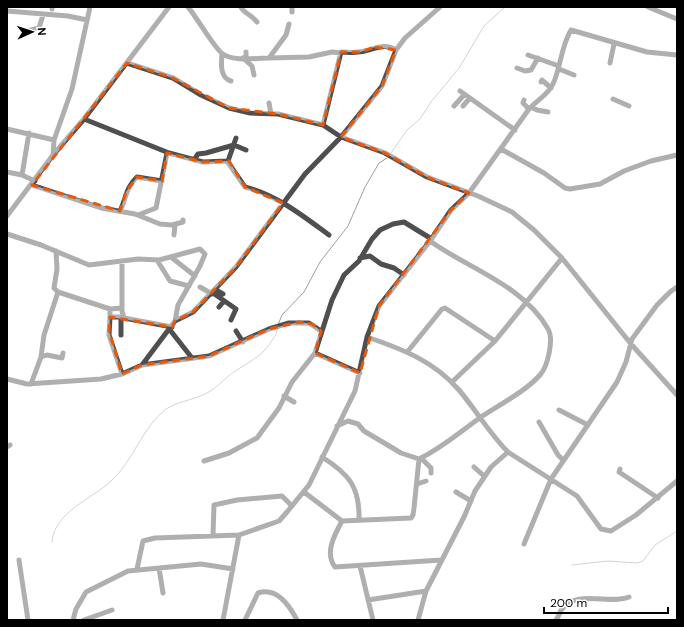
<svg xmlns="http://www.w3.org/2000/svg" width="684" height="627" viewBox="0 0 684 627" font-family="'DM Sans',sans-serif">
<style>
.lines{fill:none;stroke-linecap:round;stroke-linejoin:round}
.stream{stroke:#9d9d9d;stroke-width:1}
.minor{stroke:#4f4f4f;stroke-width:5}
.marked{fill:none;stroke:#e8590c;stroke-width:3;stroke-dasharray:8 5;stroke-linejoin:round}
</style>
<rect width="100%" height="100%" fill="#fff"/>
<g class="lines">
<path class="stream" d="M391,153L407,130L420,119L431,102L459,68L484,26L505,7
M278,325L282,315L304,292L320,262L348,226L365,187L379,163L387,158
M52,542C54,512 92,499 111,481C133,462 142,427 166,409C179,401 193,400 205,394C216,389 225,378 234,372C244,365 256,359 264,351C269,345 277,335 278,328
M572,565L608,561L637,563L643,561L655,545L677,531"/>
<path class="minor" d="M188,7C196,16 216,51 223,54C235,62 255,58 269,58L286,35L289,24
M241,7C243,13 251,14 257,22
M648,7L677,19
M52,9V7
M7,11L68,16L87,20
M292,12V7
M27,33V31L39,28L43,15
M222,54C221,64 220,78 231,81
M528,55L559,66
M243,58L252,66L254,75
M246,58V52
M269,58L309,57L332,52L341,53
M127,63L173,78L201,95L229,108L250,113L278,114L323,125L341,137L385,153L427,177L478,196L512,212L534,230L562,258L631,344L677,395
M610,63L614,44
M517,68L525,71L531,70L538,58
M559,69L574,75
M541,82L542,80L543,81L551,88
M460,91L515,130
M613,99L629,106
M524,100L523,103L529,109
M269,103L271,114
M454,106L464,95
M463,106L469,99
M531,107L537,110L548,112
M84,119L169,153L203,162L227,161L245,187C277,195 303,216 329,235
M323,125L341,52C347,52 352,53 358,52C371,52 383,41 396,50
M7,129L54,140
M501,149L544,173L565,188L570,189L600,184L624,171L651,161L677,155
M53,155L54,140L72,89L90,7
M194,160L198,154L206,153L234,145L246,150
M228,161L236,138
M7,172L22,175L35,181
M22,175L29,133
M32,185L101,208L135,214L160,224L172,225L183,222V220
M120,211C126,199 126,187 137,177L162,181
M138,215L156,208L167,153
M7,216L53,155L84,119L169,7
M7,234L41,245L89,265L138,259L159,260L200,249L205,254L200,266L178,305L175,321
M174,235L175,225
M171,257L195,276
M360,258L370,256L381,264L394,268L404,275
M157,260L170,281L189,286
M122,262V311L124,318L172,327
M200,287L212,294
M216,290L223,294
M58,292L110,309
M213,293L236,309L231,320
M219,307L224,301
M122,308L110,309V317H124
M110,317L109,335L122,374
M170,330L192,358
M236,331L243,342
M121,335V318
M367,337C402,349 434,361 459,390C476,410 489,433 508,452L577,496L601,529L611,531L636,515L677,481
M408,351L442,309L445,308L495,341
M315,353L360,373
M41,357L44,335L58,292L54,288L57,269L56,251
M142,365L175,321L193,312L236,267L305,174L341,137L382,86L396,50L405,38L440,7
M7,379L27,384L101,379L122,374L142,365L209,356L269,329L289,323H309L321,331
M452,382L495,341L562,258
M31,384L41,357L47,355L62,358L63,353
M284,396L294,402
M559,410L588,425
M539,422L558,455L563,460
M337,426L348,421L358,424L364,431L401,453L419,459C442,448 460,432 481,417C499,405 526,391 540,375C548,366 554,339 548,329C523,285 469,269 430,241
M7,447L10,445
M322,457C349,474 360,487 359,520
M421,458L431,468V473
M204,461L229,453L257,438L279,408L292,382L315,353L332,300L344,275L359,261L372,239L380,230L393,224L404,222L430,238
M474,467L484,476
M620,469L619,472L658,498
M417,484L426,481
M304,492L342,521L411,518L413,515L414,508L419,459
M456,492L471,501
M342,521C335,534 324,553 335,567L441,560
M213,535L214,505L237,500L282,496L292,506
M524,544L551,479L617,382L626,362L632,339L657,305L670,292L677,287
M19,560L28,620
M360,566L373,620
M159,568L163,593
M137,569L143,541L155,538L239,535L279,521L287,512L309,485L355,391L367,337L379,306L430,241L451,210L469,193L529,109C537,100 548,95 553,84C561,67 561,46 571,30L647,52L677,55
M368,600L426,591
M73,620L76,609L86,592L128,571L201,564L233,569
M84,620L112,610
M223,620L239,535
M245,620L258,593C277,587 289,605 297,620
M418,620L426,591L464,517L475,491L491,467L508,452
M556,620C559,617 559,612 562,609C576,589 610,605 629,597"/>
</g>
<path d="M0 0H684V627H0ZM375,47L396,50L382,86L341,137L385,153L427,177L469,193L451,210L379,306L360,373L315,353L321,331L312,324L299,322L269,329L209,356L142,365L122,374L109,331L110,317L172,327L175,321L193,312L236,267L283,203L245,187L229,161L203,162L167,153L162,181L137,177L126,192L120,211L32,185L127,63L173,78L229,108L278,114L323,125L341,52H360Z" fill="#fff" fill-opacity=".55" fill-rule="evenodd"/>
<path class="marked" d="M375,47L396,50L382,86L341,137L385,153L427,177L469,193L451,210L379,306L360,373L315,353L321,331L312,324L299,322L269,329L209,356L142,365L122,374L109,331L110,317L172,327L175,321L193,312L236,267L283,203L245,187L229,161L203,162L167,153L162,181L137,177L126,192L120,211L32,185L127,63L173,78L229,108L278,114L323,125L341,52H360Z"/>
<rect width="684" height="627" fill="none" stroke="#000000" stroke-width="16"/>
<g transform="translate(32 32) rotate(87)" stroke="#ffffff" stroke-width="3" paint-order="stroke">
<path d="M0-3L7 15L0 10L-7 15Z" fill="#000000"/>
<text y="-6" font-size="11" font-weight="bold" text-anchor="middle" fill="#000000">N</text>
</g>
<path d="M544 607v6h124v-6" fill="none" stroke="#000000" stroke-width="2"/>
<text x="550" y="607" font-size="12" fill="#000000" stroke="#ffffff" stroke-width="3" paint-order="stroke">200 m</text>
</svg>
